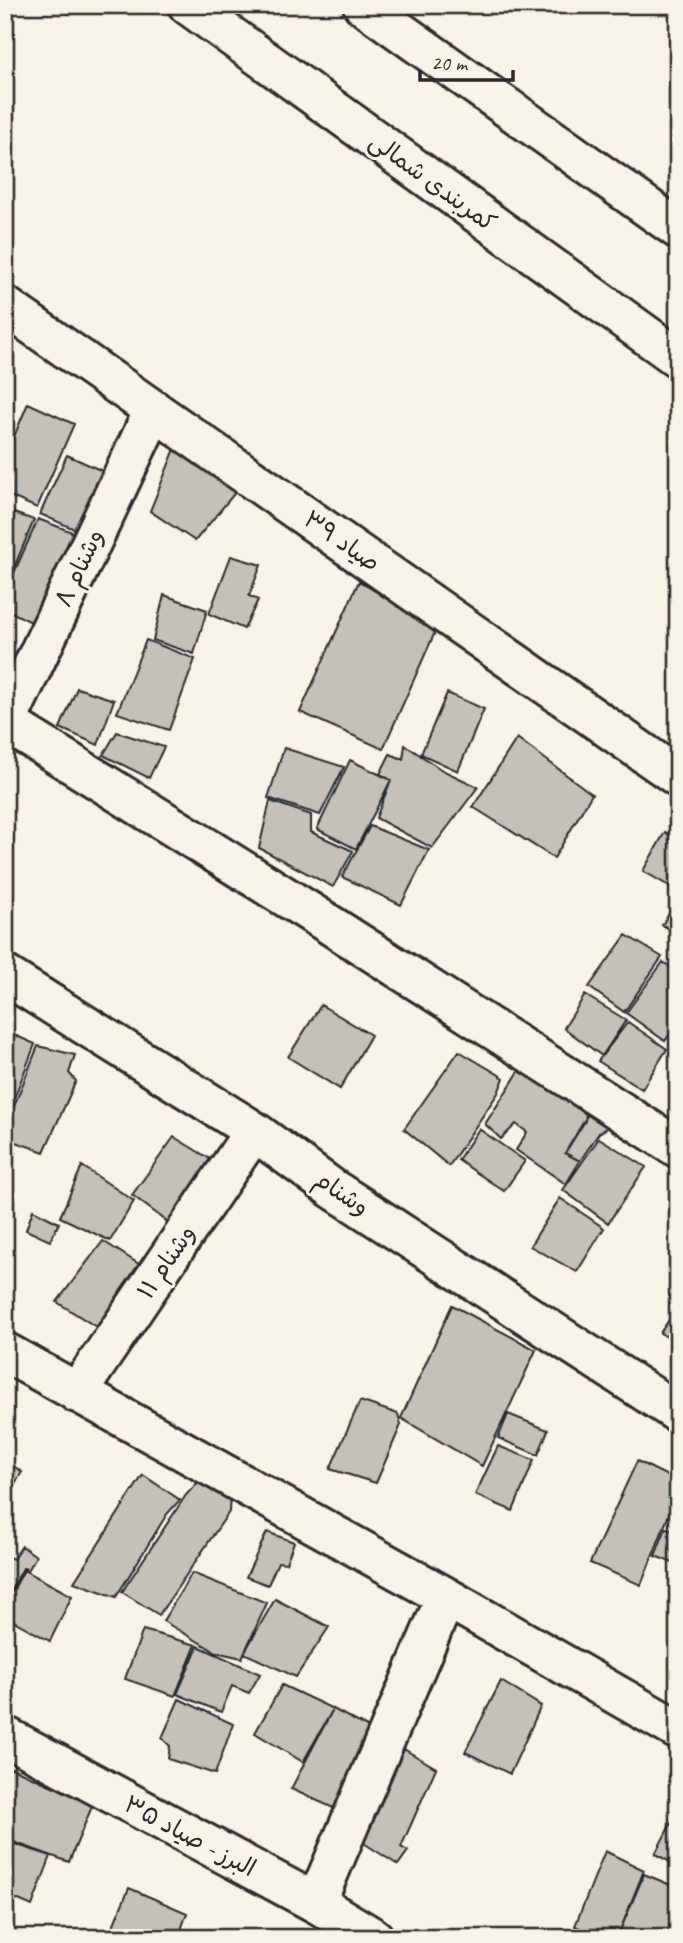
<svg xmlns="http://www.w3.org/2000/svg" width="683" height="1943" viewBox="0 0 683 1943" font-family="Caveat,'Playpen Sans Arabic',sans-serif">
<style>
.building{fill:#c4c1b9;stroke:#2b2b2b;stroke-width:2}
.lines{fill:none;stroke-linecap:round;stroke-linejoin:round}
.minor-casing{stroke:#2b2b2b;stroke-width:44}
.highway-casing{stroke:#2b2b2b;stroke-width:44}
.minor{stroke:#f7f3e8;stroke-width:38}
.highway{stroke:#f7f3e8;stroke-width:38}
.labels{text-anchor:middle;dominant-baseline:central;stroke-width:6;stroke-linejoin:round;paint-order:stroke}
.street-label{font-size:24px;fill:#2b2b2b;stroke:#f7f3e8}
</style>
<rect width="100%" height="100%" fill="#f7f3e8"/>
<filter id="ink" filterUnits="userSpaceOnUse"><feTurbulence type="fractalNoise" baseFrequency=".0143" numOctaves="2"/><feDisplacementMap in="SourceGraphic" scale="14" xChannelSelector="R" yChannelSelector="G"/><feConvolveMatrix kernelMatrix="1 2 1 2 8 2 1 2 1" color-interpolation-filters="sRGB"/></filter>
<g filter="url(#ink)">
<path class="building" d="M28,403L74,424L37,508L5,494V458Z
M175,449L194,453L243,483L195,541L150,511Z
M67,455L109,474L81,532L40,514Z
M5,510L34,520L5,589Z
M38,519L80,535L37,625L5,609V593Z
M231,556L261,565L249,596L258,600L244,629L209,614Z
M359,581L436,630L383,749L300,712Z
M164,595L207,610L194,654L153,640Z
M146,640L195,659L169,730L117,713Z
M77,688L114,700L98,745L60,728Z
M447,693L484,709L458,771L421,754Z
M117,732L164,747L149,778L103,755Z
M517,738L592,794L554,858L473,807Z
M405,745L442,770L478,787L432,848L376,818L391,780L380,774L390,754L403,759Z
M284,748L344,767L320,815L268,798Z
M350,760L391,780L356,849L317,829Z
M270,801L311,815V832L353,851L333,887L259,848Z
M370,826L429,850L401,905L342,877Z
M665,832L678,839L676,890L643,871Z
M678,899V933L662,925Z
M626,935L662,957L624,1012L589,987Z
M663,962L678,972V1023L665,1041L626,1013Z
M585,995L626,1020L602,1056L564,1028Z
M321,1005L371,1035L340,1089L288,1057Z
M628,1022L667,1049L642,1089L598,1061Z
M5,1031L35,1044L5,1122Z
M38,1046L75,1055L69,1073L76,1081L44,1152L5,1138V1129Z
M459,1051L504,1078L498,1093L449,1166L404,1129Z
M520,1070L586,1113L585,1121L565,1153L580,1161L566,1184L516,1150L527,1132L516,1124L501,1139L485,1124Z
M588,1114L610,1126L599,1133L580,1161L565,1153Z
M479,1129L525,1161L504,1191L458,1160Z
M174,1137L215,1162L169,1223L132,1195Z
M599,1138L646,1167L608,1223L563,1190Z
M82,1166L134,1201L110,1241L60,1217Z
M560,1198L604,1228L577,1272L530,1246Z
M33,1210L59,1223L50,1241L26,1230Z
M103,1241L145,1268L101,1330L57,1302Z
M452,1305L536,1350L482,1466L401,1418Z
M678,1307V1343L660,1333Z
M360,1401L398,1414L401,1425L376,1483L330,1469Z
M508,1414L548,1430L538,1455L498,1438Z
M498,1446L534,1460L513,1511L475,1495Z
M5,1460L22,1472L5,1499Z
M637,1461L678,1481V1492L641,1585L590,1563Z
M143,1475L180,1500L167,1514L116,1597L74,1582Z
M200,1480L230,1493L229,1512L159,1615L122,1592L186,1495Z
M666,1528L678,1533V1565L655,1556Z
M267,1532L294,1542L286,1563L278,1562L268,1585L246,1577Z
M22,1546L36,1556L29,1569L23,1568L5,1601V1555L13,1559Z
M24,1570L72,1596L50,1641L5,1616V1605Z
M192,1573L267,1603L242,1658L216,1652L163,1621Z
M275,1599L329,1627L296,1677L244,1653Z
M143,1630L196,1645L175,1696L125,1679Z
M198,1646L260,1674L249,1693L232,1686L221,1712L177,1694Z
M501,1681L541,1706L510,1774L465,1752Z
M282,1685L333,1709L303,1762L255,1733Z
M179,1699L233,1724L215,1774L168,1759L170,1746L162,1738Z
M333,1709L382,1735L349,1815L291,1789Z
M402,1748L436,1768L401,1847L408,1851L398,1865L359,1840Z
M5,1765L93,1804L69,1862L5,1839Z
M678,1810V1866L655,1854Z
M5,1841L51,1856L32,1906L5,1894Z
M605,1851L644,1870L617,1938H601L575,1926Z
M644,1874L678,1888V1906L666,1938H617Z
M129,1888L187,1913L178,1938H108Z
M678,1914V1938H667Z"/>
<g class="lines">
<g class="minor-casing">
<path id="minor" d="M5,306L678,777
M5,722L321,919L678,1148
M5,725L154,410
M5,975L254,1131L333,1189L678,1413
M5,1352L446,1597L678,1730
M77,1393L254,1131
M5,1736L316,1903L374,1938
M316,1903L446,1597"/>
</g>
<g class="highway-casing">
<path id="highway" d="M188,5L678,358
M363,5L678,229"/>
</g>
<use href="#minor" class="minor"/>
<use href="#highway" class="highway"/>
</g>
</g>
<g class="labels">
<g class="street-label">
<text transform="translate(433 182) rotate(36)">کمربندی شمالی</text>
<text transform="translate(342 541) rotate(35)">صیاد ۳۹</text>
<text transform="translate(79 568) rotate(-65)">وشنام ۸</text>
<text transform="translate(342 1193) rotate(34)">وشنام</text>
<text transform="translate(166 1262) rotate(-56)">وشنام ۱۱</text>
<text transform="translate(190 1836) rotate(28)">البرز - صیاد ۳۵</text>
</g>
</g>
<rect width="683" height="1943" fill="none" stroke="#f7f3e8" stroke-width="28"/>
<rect x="14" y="14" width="655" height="1915" fill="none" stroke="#2b2b2b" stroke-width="2.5" filter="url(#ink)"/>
<path d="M420 70v10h93v-10" fill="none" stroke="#2b2b2b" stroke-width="3.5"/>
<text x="431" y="70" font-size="21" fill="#2b2b2b" stroke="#f7f3e8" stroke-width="5" paint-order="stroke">20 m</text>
</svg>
